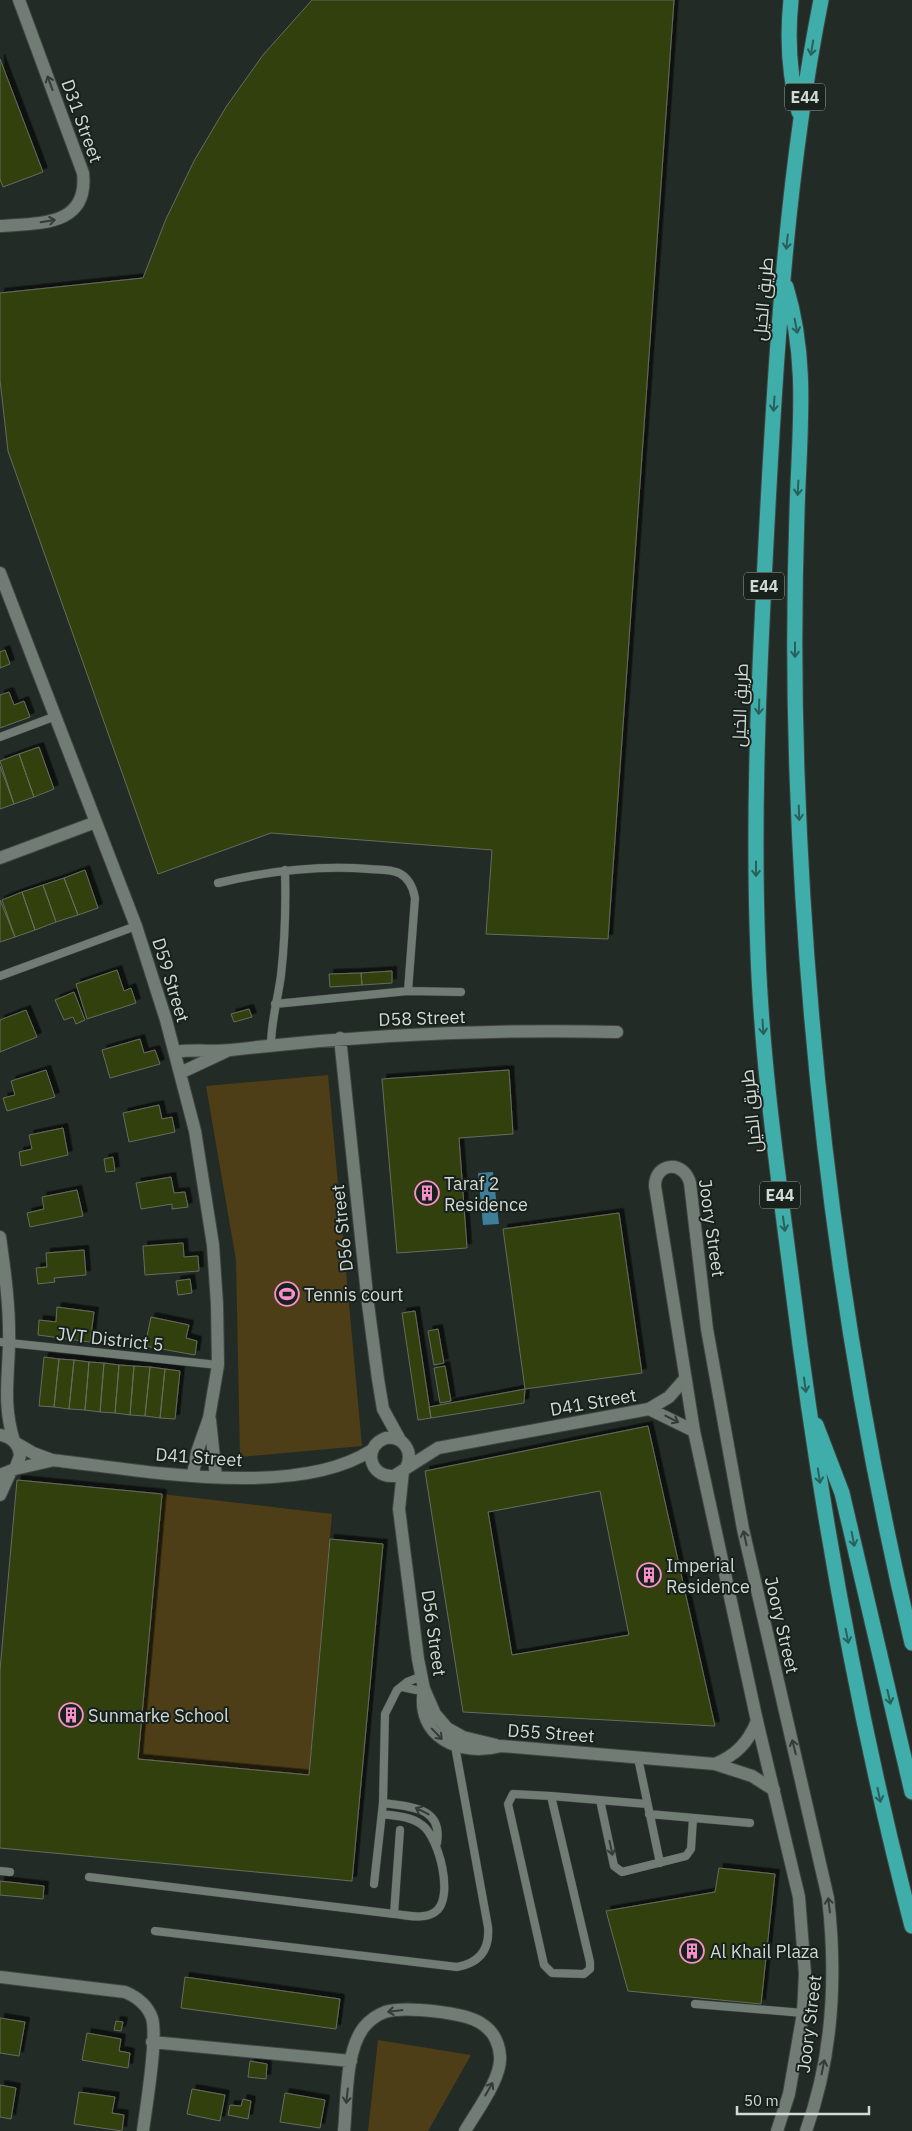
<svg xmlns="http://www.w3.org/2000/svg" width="912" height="2131" viewBox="0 0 912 2131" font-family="'IBM Plex Sans',Cairo,sans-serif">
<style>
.green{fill:#4d3e17}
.water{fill:#3d7f98}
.building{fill:#324009;stroke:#676b60;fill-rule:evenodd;filter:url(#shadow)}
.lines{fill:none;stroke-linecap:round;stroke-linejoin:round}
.service-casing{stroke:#3f4642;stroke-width:9}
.minor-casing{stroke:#3f4642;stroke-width:14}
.tertiary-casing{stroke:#3f4642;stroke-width:14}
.motorway-casing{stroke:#3f4642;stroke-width:17}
.service{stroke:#717c75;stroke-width:8}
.minor{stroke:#717c75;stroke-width:12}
.tertiary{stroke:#717c75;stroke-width:12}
.motorway{stroke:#3fada9;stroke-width:15}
.oneway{stroke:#2a605b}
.oneway2{stroke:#333c37}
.labels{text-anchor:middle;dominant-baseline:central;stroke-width:4;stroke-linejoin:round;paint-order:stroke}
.shield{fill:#18211c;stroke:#9ba29e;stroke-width:1}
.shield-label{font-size:16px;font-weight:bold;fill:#d3d9d5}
.street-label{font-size:18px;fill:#d3d9d5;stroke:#18211c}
.poi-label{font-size:18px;fill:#d3d9d5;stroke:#18211c;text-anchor:start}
</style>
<defs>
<filter id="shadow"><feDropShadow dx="4.5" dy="-4.5" stdDeviation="0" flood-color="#0009"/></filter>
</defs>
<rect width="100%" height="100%" fill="#222b25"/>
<path class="green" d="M328,1075L362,1446L240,1457L236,1260L206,1086Z
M162,1494L332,1514L309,1775L138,1759Z
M378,2040L471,2055L428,2131H368Z"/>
<path class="water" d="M493,1172L499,1224L483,1225L478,1173Z"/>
<path class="building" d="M312,0H674L608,939L486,934L492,850L271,833L158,874L8,451L0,380V293L143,278L166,219L194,161L226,107L263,55Z
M0,59L43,172L3,187L0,179Z
M5,650L10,664L0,668V652Z
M9,692L14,705L24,701L30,717L0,728V695Z
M39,747L54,789L34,797L19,754Z
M19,754L34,797L14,804L0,761Z
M0,766L14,804L0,809Z
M85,870L98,908L78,915L64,878Z
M64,878L78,915L56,922L43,885Z
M43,885L56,922L35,930L22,892Z
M22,892L35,930L15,937L2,900Z
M0,900L15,937L0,942Z
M117,970L124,991L131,988L136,1003L87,1019L76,984Z
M392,971V983L362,985L361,973Z
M361,973L362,985L330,987L329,974Z
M74,992L85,1020L76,1024L73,1017L64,1020L55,1000Z
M249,1009L252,1017L234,1022L231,1014Z
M26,1010L37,1037L0,1052V1020Z
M140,1039L144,1053L155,1050L160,1064L110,1078L102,1050Z
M46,1070L55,1097L7,1111L3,1098L15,1095L11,1081Z
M509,1070L513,1134L459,1138L467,1248L397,1253L382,1079Z
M159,1105L162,1119L172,1117L175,1132L129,1142L123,1113Z
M63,1128L68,1155L21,1166L19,1152L32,1149L29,1135Z
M113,1157L115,1171L106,1172L104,1159Z
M171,1177L174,1193L185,1192L188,1207L172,1209V1204L141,1209L136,1183Z
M77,1190L83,1216L30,1227L27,1213L44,1209L42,1197Z
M619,1213L642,1373L525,1389L503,1229Z
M183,1243L184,1257L198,1256L199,1271L145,1275L143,1246Z
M84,1250L86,1275L54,1278L55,1282L38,1284L36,1268L47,1267L46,1253Z
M190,1279L192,1293L178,1295L176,1281Z
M57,1307L94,1312L90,1342L38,1335L39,1320L56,1322Z
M415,1311L431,1418L418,1420L402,1313Z
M151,1317L189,1325L186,1338L197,1341L195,1355L145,1346Z
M438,1329L444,1363L434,1365L428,1331Z
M44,1357L59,1359L54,1407L39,1406Z
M59,1359L74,1360L69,1409L54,1407Z
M74,1360L89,1362L85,1410L69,1409Z
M89,1362L104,1363L100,1412L85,1410Z
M104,1363L119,1365L115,1413L100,1412Z
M119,1365L134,1366L130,1415L115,1413Z
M134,1366L150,1367L145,1416L130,1415Z
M445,1366L451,1401L440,1403L434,1368Z
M150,1367L165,1369L160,1418L145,1416Z
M165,1369L180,1371L175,1419L160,1418Z
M525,1389L524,1403L431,1418L429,1407Z
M648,1426L715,1726L463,1712L425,1471ZM600,1491L629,1635L512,1655L488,1512Z
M17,1480L162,1494L138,1759L309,1775L330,1539L383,1544L352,1881L0,1848V1670Z
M719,1868L775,1874L761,2004L628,1991L606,1911L715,1892Z
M0,1881L44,1886L43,1899L0,1895Z
M185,1977L340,1999L336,2029L181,2008Z
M0,2018L25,2022L19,2056L0,2053Z
M116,2021L123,2022L121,2031L114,2030Z
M87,2033L121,2039L119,2051L130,2053L128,2068L82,2060Z
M250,2061L267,2064L266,2079L248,2077Z
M0,2085L16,2088L11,2119L0,2117Z
M192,2089L225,2095L220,2121L187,2114Z
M79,2092L115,2097L112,2113L124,2115L122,2131L74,2124Z
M285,2093L325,2100L320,2128L280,2122Z
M243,2099L251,2101L248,2119L228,2115L230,2105L241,2106Z"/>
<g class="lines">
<g class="service-casing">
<path id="service" d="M0,737L56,716
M218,883C268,871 318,865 369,869C379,870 390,869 399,873C409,878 413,887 415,898L408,991
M0,976L136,926
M275,1004L408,991L461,992
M271,1045C271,1021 278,999 281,975C285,940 286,905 285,870
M0,1342L218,1365
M402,1687L416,1690L424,1689
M638,1758L660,1863
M513,1794L551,1796L590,1962V1969L584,1974L552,1973L544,1965L508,1804Z
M551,1796L647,1804
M600,1800L614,1866L622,1872L686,1856L691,1849L693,1818
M383,1803C409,1807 443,1806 437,1843
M649,1814L750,1823
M0,1871L10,1872
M89,1877L394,1914C406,1915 424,1920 435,1912C455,1899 439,1837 422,1825C411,1816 395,1816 382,1814
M374,1884L383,1803L385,1714L397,1690L407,1682L422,1676
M394,1914L400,1830
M155,1931L457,1967C479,1963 490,1950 488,1927L455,1746
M695,2004L803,2013"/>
</g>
<g class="minor-casing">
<path id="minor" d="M0,226C38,223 89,227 83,173L19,0
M0,573L136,926L166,1020L195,1131L213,1245L217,1304L218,1365L209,1418L197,1452L193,1475
M0,858L96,822
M340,1038L368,1304L378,1379L383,1409L400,1440
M175,1052C194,1049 213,1052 231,1050C359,1035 489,1029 617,1032
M180,1073L227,1051
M0,1237C5,1272 10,1309 9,1345C8,1381 3,1406 14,1441
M649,1409L694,1431
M210,1420L216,1477
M0,1435C12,1437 19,1444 20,1456L15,1469L0,1475
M16,1443L33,1453L52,1460C141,1470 295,1500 372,1450
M406,1468C414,1452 404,1436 386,1438C362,1446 369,1478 394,1476L438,1448L649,1409L669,1397L684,1380
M15,1469L50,1461
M403,1471L399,1509L418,1659L424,1689L435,1714L447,1728L463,1737L496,1745
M0,1495L11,1471
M424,1689C415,1738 461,1757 501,1746L715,1764L752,1776L774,1790
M715,1764C736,1755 748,1743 757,1721
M0,1977L125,1992C137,1997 147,2004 152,2018C158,2038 146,2107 143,2131
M152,2042L351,2061
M344,2131C347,2102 345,2051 364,2027C369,2021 377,2015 385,2012C404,2006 466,2012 482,2024C493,2031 499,2043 500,2056C502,2078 476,2112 465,2131"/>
</g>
<g class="tertiary-casing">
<path id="tertiary" d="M777,2131L789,2094L803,2013L805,1974L799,1897L757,1721L694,1431L655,1186C655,1162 684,1160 690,1183L707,1329L743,1529L828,1898C837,1976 833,2056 806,2131"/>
</g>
<g class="motorway-casing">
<path id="motorway" d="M791,0C787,38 789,75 799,112
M821,0C788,166 777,336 768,505C760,654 752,804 758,953C762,1064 778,1174 792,1283C819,1500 857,1715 912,1926
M786,287C809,362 799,435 797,512C794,599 794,686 797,773C807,1066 844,1357 912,1643
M816,1425L842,1493L912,1792"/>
</g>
<use href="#service" class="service"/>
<use href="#minor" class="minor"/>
<use href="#tertiary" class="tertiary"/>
<use href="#motorway" class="motorway"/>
</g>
<defs><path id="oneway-shaft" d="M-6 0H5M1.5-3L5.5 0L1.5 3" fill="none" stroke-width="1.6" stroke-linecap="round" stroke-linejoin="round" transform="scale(1.25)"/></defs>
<g class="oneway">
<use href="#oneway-shaft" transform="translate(812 48) rotate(99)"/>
<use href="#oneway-shaft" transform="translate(787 242) rotate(96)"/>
<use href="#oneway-shaft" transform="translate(796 326) rotate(79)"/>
<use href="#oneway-shaft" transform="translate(774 404) rotate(94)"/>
<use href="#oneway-shaft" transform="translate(798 488) rotate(93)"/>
<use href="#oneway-shaft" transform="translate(795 650) rotate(90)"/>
<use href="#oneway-shaft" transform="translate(759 707) rotate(92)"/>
<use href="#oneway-shaft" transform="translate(799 813) rotate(88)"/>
<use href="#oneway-shaft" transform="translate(756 869) rotate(90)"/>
<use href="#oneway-shaft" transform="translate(763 1027) rotate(86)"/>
<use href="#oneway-shaft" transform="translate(784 1224) rotate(82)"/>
<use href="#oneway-shaft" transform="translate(805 1385) rotate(82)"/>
<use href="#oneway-shaft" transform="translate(819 1476) rotate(81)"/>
<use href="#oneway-shaft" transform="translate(853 1539) rotate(79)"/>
<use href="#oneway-shaft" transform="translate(847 1636) rotate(79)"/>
<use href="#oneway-shaft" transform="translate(889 1697) rotate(77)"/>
<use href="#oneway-shaft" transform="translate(879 1795) rotate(78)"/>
</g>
<g class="oneway2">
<use href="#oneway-shaft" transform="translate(50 83) rotate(-110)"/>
<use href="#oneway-shaft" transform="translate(48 221) rotate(-9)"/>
<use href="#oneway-shaft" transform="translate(672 1419) rotate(27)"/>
<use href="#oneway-shaft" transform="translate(745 1538) rotate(-102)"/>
<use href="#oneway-shaft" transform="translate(437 1734) rotate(46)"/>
<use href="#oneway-shaft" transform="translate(794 1747) rotate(-104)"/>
<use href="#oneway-shaft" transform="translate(422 1811) rotate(-153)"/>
<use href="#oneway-shaft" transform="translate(611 1848) rotate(78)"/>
<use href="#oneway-shaft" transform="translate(829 1905) rotate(-97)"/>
<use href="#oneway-shaft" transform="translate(395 2011) rotate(173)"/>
<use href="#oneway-shaft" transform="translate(823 2067) rotate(-79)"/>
<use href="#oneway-shaft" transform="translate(489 2089) rotate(-60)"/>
<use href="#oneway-shaft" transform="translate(347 2096) rotate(96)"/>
</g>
<defs>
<g id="building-ring" transform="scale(1.25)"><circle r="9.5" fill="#18211c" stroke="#f890cb" stroke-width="1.5"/><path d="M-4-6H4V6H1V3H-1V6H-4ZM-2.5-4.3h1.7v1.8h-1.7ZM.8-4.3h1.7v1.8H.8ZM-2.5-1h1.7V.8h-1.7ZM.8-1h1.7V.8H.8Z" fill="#f890cb"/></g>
<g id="stadium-ring" transform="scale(1.25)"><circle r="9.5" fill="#18211c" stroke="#f890cb" stroke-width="1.5"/><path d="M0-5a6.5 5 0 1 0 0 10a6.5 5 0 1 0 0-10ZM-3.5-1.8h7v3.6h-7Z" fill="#f890cb"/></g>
</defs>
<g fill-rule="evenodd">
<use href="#building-ring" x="427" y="1193"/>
<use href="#stadium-ring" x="287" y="1294"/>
<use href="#building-ring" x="649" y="1575"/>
<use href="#building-ring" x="71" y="1715"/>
<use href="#building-ring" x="692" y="1951"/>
</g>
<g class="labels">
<g class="shield">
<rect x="785" y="83.5" width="40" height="27" rx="4"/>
<rect x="744" y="572.5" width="40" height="27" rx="4"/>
<rect x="760" y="1181.5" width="40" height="27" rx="4"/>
</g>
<g class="shield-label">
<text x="805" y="97">E44</text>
<text x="764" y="586">E44</text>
<text x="780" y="1195">E44</text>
</g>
<g class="street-label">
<text transform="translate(82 121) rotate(70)">D31 Street</text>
<text transform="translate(763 299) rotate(-85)">طريق الخيل</text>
<text transform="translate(740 705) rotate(-88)">طريق الخيل</text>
<text transform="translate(171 980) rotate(73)">D59 Street</text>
<text transform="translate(422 1018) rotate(-2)">D58 Street</text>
<text transform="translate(751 1111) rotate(-96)">طريق الخيل</text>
<text transform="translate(342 1228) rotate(-96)">D56 Street</text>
<text transform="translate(712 1228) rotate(82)">Joory Street</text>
<text transform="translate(110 1339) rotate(6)">JVT District 5</text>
<text transform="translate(593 1402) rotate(-10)">D41 Street</text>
<text transform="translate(199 1457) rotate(4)">D41 Street</text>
<text transform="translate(782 1625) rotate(77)">Joory Street</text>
<text transform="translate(434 1633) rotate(82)">D56 Street</text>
<text transform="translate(551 1733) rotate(4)">D55 Street</text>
<text transform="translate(809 2024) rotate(-83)">Joory Street</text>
</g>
<g class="poi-label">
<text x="444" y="1183">Taraf 2<tspan x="444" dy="21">Residence</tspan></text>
<text x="304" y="1294">Tennis court</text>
<text x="666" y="1565">Imperial<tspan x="666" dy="21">Residence</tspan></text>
<text x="88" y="1715">Sunmarke School</text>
<text x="710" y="1951">Al Khail Plaza</text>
</g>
</g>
<path d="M737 2106v8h132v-8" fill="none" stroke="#d3d9d5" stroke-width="2.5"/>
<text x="744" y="2106" font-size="15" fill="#d3d9d5" stroke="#18211c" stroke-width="4" paint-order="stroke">50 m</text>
</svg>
